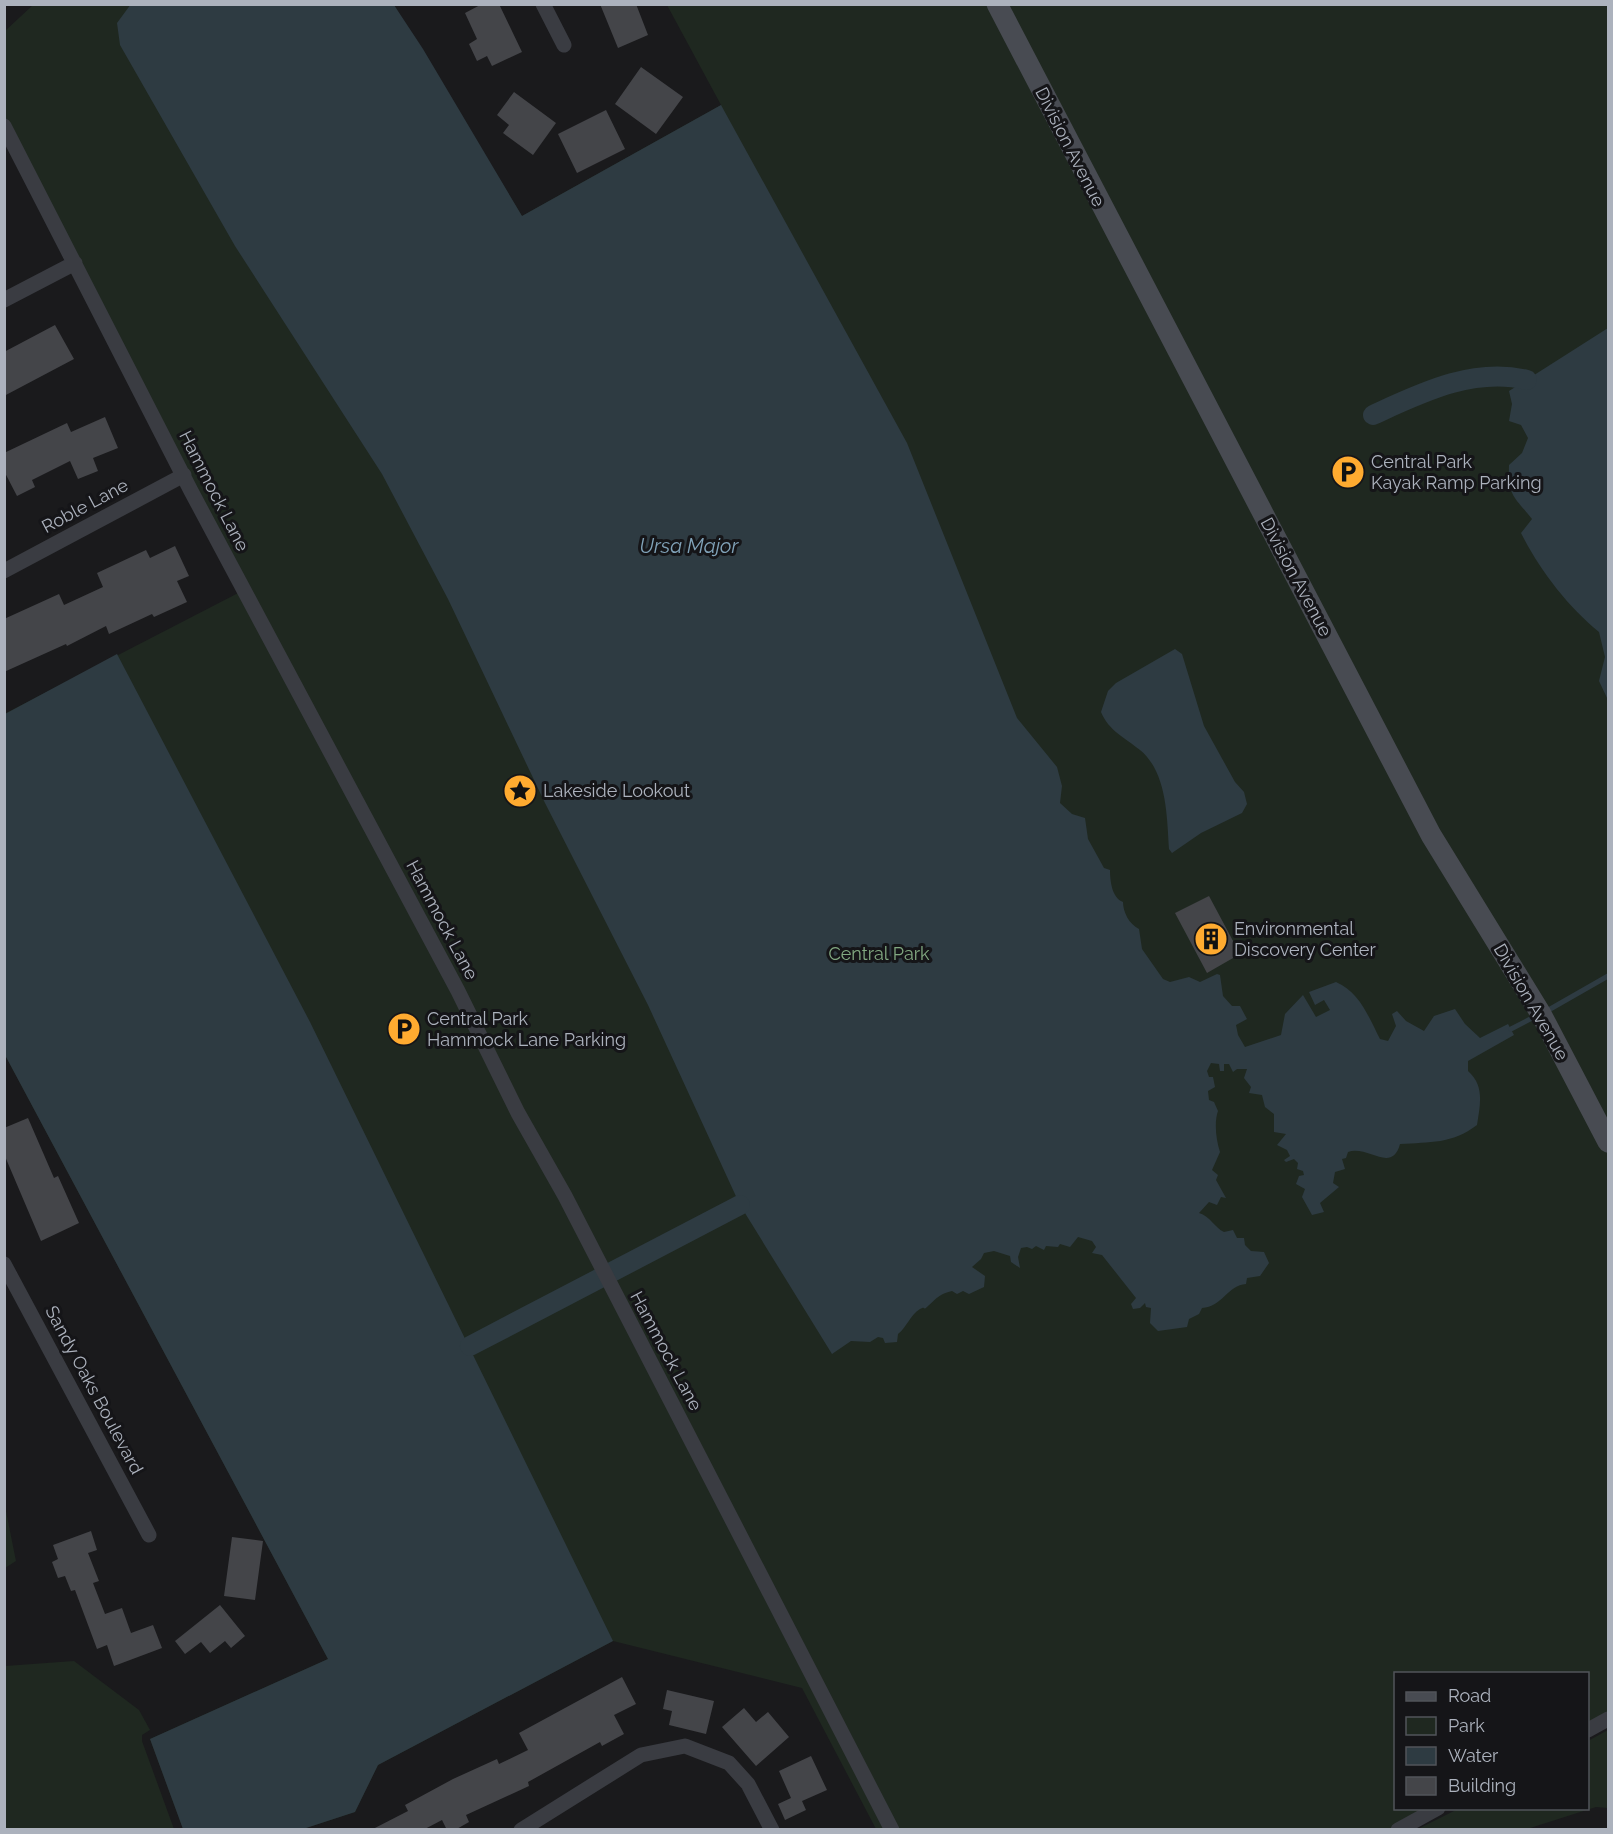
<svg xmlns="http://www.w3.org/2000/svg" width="1613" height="1834" font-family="Raleway,sans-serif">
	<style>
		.green { fill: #1f2820 }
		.water { fill: #2e3b42 }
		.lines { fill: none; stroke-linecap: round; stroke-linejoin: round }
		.stream { stroke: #2e3b42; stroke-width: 5 }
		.canal { stroke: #2e3b42; stroke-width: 20 }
		.building { fill: #444549 }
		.street { stroke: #3a3c42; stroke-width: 15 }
		.secondary { stroke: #484b52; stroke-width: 21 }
		.labels { text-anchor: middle; stroke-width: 6; stroke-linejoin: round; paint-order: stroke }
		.street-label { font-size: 18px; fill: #acb2bd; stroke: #151518 }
		.poi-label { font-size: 18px; fill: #acb2bd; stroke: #151518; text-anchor: start }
		.park-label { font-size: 18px; fill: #82a981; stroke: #151518 }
		.water-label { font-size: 20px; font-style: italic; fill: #81a3b9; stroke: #151518 }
	</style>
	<rect width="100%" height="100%" fill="#1a1a1c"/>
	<path class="green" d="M33 5H394L522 216 721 105 667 5H1608V1719L1588 1730V1674H1396V1808L1439 1809 1399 1829H876L802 1688 613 1641 378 1765 355 1812 303 1829H183L150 1739 328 1659 5 1055 4 714 244 590 5 126V31Z
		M4 1501 16 1561 5 1568H4Z
		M74 1661 139 1710 150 1730 142 1735V1741L174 1829H5V1666Z
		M1608 1730V1808L1596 1807 1527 1829H1418L1458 1809 1588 1808V1741Z"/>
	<path class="water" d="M131 4 394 5 423 49 522 216 721 105 907 443 1017 718 1057 767 1062 786 1060 803 1072 814 1085 818 1088 839 1104 868 1110 870C1110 881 1112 898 1123 902 1123 912 1129 924 1139 929L1142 949 1163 979 1170 982 1189 977 1200 982 1217 974 1220 975 1223 996 1232 1006H1240L1247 1019 1236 1025 1238 1035 1245 1047 1281 1035 1285 1014 1303 995 1316 1017 1330 1010 1324 1000 1315 1005 1309 992 1336 982C1360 992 1369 1018 1380 1039L1388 1041 1396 1026 1392 1014 1397 1011 1406 1021 1424 1031 1434 1016 1455 1009 1465 1024 1480 1038 1508 1024 1514 1035 1468 1061V1071C1485 1086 1480 1105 1477 1125 1452 1144 1430 1142 1400 1144 1392 1174 1368 1145 1348 1152L1346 1158 1342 1159 1345 1169 1335 1172 1333 1183 1339 1187 1320 1203 1324 1212 1312 1215 1302 1197 1305 1189 1296 1184 1299 1176 1304 1175 1303 1171 1297 1169 1298 1163 1294 1159 1286 1162 1284 1160 1290 1156 1287 1150 1277 1145 1286 1134 1274 1132V1114L1265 1107 1262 1095 1249 1093 1251 1087 1244 1078 1247 1069H1237L1233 1072 1229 1064H1224V1071H1220L1219 1064 1211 1063 1207 1071 1209 1077H1213L1215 1087 1208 1091 1209 1100 1214 1102 1218 1111C1214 1122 1216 1140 1220 1152L1212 1170 1218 1175 1216 1180 1226 1198 1221 1197 1217 1205 1209 1202 1199 1213C1210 1216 1215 1228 1224 1232L1233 1230 1237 1238H1244L1245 1245 1251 1251 1264 1252 1269 1263 1260 1276 1247 1278 1246 1284C1228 1285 1222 1307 1202 1308L1199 1314 1189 1319 1187 1327 1158 1331 1150 1323 1151 1308 1146 1307 1145 1303 1140 1308 1133 1309 1131 1304 1136 1298 1102 1255 1092 1253 1096 1247 1092 1241 1078 1237 1070 1247 1060 1244 1058 1247 1046 1246 1044 1250 1036 1246 1032 1249 1027 1247 1021 1248 1018 1257 1020 1268 1011 1262 1010 1256 994 1251 984 1253 981 1259 972 1267 985 1276 984 1287 969 1294 963 1291 957 1294 952 1291C939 1294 937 1298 928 1306 922 1312 927 1305 920 1309 910 1315 907 1327 898 1334L897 1342 885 1343 883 1338 878 1337 870 1342 851 1341 832 1354 740 1205 648 1005 545 803 448 599 382 474 235 246 120 45 117 23Z
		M1608 328V700L1599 681 1605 657 1599 632C1567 606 1539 569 1521 533L1532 519C1514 496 1508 497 1509 465L1522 453 1528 438 1521 425 1509 421 1512 404 1509 391Z
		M1175 649 1182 654 1204 726 1235 782 1244 792 1247 804 1242 813 1201 833 1172 853 1169 849C1167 817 1167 772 1140 750 1124 737 1109 731 1101 712L1108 691 1116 683Z
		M117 654 310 1022 613 1641 378 1765 355 1812 303 1829H183L150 1739 328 1659 5 1055V714Z"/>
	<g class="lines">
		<path class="stream" d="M1545 1012 1608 976
			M1511 1029 1536 1016"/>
		<path class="canal" d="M1373 415C1421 393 1473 367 1527 380
			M470 1346 740 1205"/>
	</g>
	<path class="building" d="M482 4H499L522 52 492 66 487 56 477 61 469 44 477 39 465 13Z
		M600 4H636L648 35 618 48Z
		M641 67 683 97 656 134 615 104Z
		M514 92 556 123 533 155 503 133 509 125 497 115Z
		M606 110 625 149 577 173 558 134Z
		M55 325 74 359 4 396V352Z
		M105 417 118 448 93 458 98 471 78 479 70 461 32 480 35 487 17 496 4 471V453L67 423 71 432Z
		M175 546 189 576 177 581 187 602 154 617 152 614 109 634 106 626 67 646 66 644 4 672V619L59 594 64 605 103 587 97 573 146 550 150 558Z
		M1209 896 1240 954 1207 973 1175 913Z
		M28 1118 54 1178 58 1176 79 1223 41 1241 4 1154V1128Z
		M91 1531 97 1550 88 1553 99 1581 93 1583 105 1614 122 1608 131 1633 153 1625 162 1648 114 1666 107 1645 97 1649 75 1590 71 1591 65 1576 58 1578 52 1562 58 1559 53 1545Z
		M232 1537 263 1541 255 1600 224 1596Z
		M220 1605 245 1636 231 1648 225 1641 210 1653 201 1642 185 1654 175 1641Z
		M622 1677 636 1704 614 1715 624 1734 602 1746 600 1742 528 1782 529 1786 466 1815 469 1822 455 1830H447L442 1820 423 1830H371L408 1811 405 1805 453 1779 497 1759 499 1764 528 1750 519 1733Z
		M667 1690 714 1701 706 1734 669 1725 672 1711 663 1709Z
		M744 1708 756 1722 768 1712 789 1737 756 1766 722 1727Z
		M811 1756 827 1790 802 1801 806 1810 785 1820 778 1804 791 1798 779 1771Z"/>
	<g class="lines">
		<path class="street" d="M543 4 564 45
			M4 126 191 491 458 991 518 1113 565 1196 892 1830
			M4 300 75 263
			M4 571 184 475
			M4 1264 149 1535
			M1588 1730 1608 1719
			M521 1830 641 1755 685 1746 729 1763 748 1784 772 1830
			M1398 1830 1438 1808"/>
		<path class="secondary" d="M997 4 1431 835 1541 1014 1608 1142"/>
	</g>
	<defs>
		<g id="parking-disc" transform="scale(1.725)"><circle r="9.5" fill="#ffab30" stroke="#151518"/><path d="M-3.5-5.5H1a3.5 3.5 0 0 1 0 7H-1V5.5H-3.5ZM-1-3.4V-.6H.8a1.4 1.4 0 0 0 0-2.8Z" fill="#111"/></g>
		<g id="sight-disc" transform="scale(1.725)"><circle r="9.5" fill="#ffab30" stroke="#151518"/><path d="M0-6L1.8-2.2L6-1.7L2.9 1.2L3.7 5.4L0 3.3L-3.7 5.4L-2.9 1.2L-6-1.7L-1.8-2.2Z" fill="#111"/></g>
		<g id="building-disc" transform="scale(1.725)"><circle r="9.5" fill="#ffab30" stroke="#151518"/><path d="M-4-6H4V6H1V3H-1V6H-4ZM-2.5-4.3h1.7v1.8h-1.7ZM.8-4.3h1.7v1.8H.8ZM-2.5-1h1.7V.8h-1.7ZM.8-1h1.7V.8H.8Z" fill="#111"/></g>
	</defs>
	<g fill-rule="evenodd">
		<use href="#parking-disc" x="1348" y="472"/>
		<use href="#sight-disc" x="520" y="791"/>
		<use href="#building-disc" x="1211" y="939"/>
		<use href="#parking-disc" x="404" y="1029"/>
	</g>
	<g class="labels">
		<g class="street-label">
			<text transform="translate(1070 147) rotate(63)" y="6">Division Avenue</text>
			<text transform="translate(214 491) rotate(63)" y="6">Hammock Lane</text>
			<text transform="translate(85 506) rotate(-28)" y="6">Roble Lane</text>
			<text transform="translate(1296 577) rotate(62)" y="6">Division Avenue</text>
			<text transform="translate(442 920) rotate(62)" y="6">Hammock Lane</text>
			<text transform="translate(1531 1002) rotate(60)" y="6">Division Avenue</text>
			<text transform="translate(666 1351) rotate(62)" y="6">Hammock Lane</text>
			<text transform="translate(94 1390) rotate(62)" y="6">Sandy Oaks Boulevard</text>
		</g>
		<g class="poi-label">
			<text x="1371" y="468">Central Park<tspan x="1371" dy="21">Kayak Ramp Parking</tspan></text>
			<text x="543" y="797">Lakeside Lookout</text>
			<text x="1234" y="935">Environmental<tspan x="1234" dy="21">Discovery Center</tspan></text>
			<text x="427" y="1025">Central Park<tspan x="427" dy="21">Hammock Lane Parking</tspan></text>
		</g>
		<g class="park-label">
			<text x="879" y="960">Central Park</text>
		</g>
		<g class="water-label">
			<text x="689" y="553">Ursa Major</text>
		</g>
	</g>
	<rect width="1613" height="1834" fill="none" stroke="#acb2bd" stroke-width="12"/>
	<rect x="1394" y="1672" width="195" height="138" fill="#151518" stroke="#51545a" stroke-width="1.5"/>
	<rect x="1406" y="1692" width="30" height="9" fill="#484b52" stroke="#51545a" stroke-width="1.5"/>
	<text x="1448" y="1702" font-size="18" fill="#acb2bd">Road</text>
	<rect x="1406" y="1717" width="30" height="18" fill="#1f2820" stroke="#51545a" stroke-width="1.5"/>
	<text x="1448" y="1732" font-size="18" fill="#acb2bd">Park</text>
	<rect x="1406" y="1747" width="30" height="18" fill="#2e3b42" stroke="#51545a" stroke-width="1.5"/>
	<text x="1448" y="1762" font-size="18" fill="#acb2bd">Water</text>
	<rect x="1406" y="1777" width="30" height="18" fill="#444549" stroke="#51545a" stroke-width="1.5"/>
	<text x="1448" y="1792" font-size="18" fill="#acb2bd">Building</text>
</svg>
